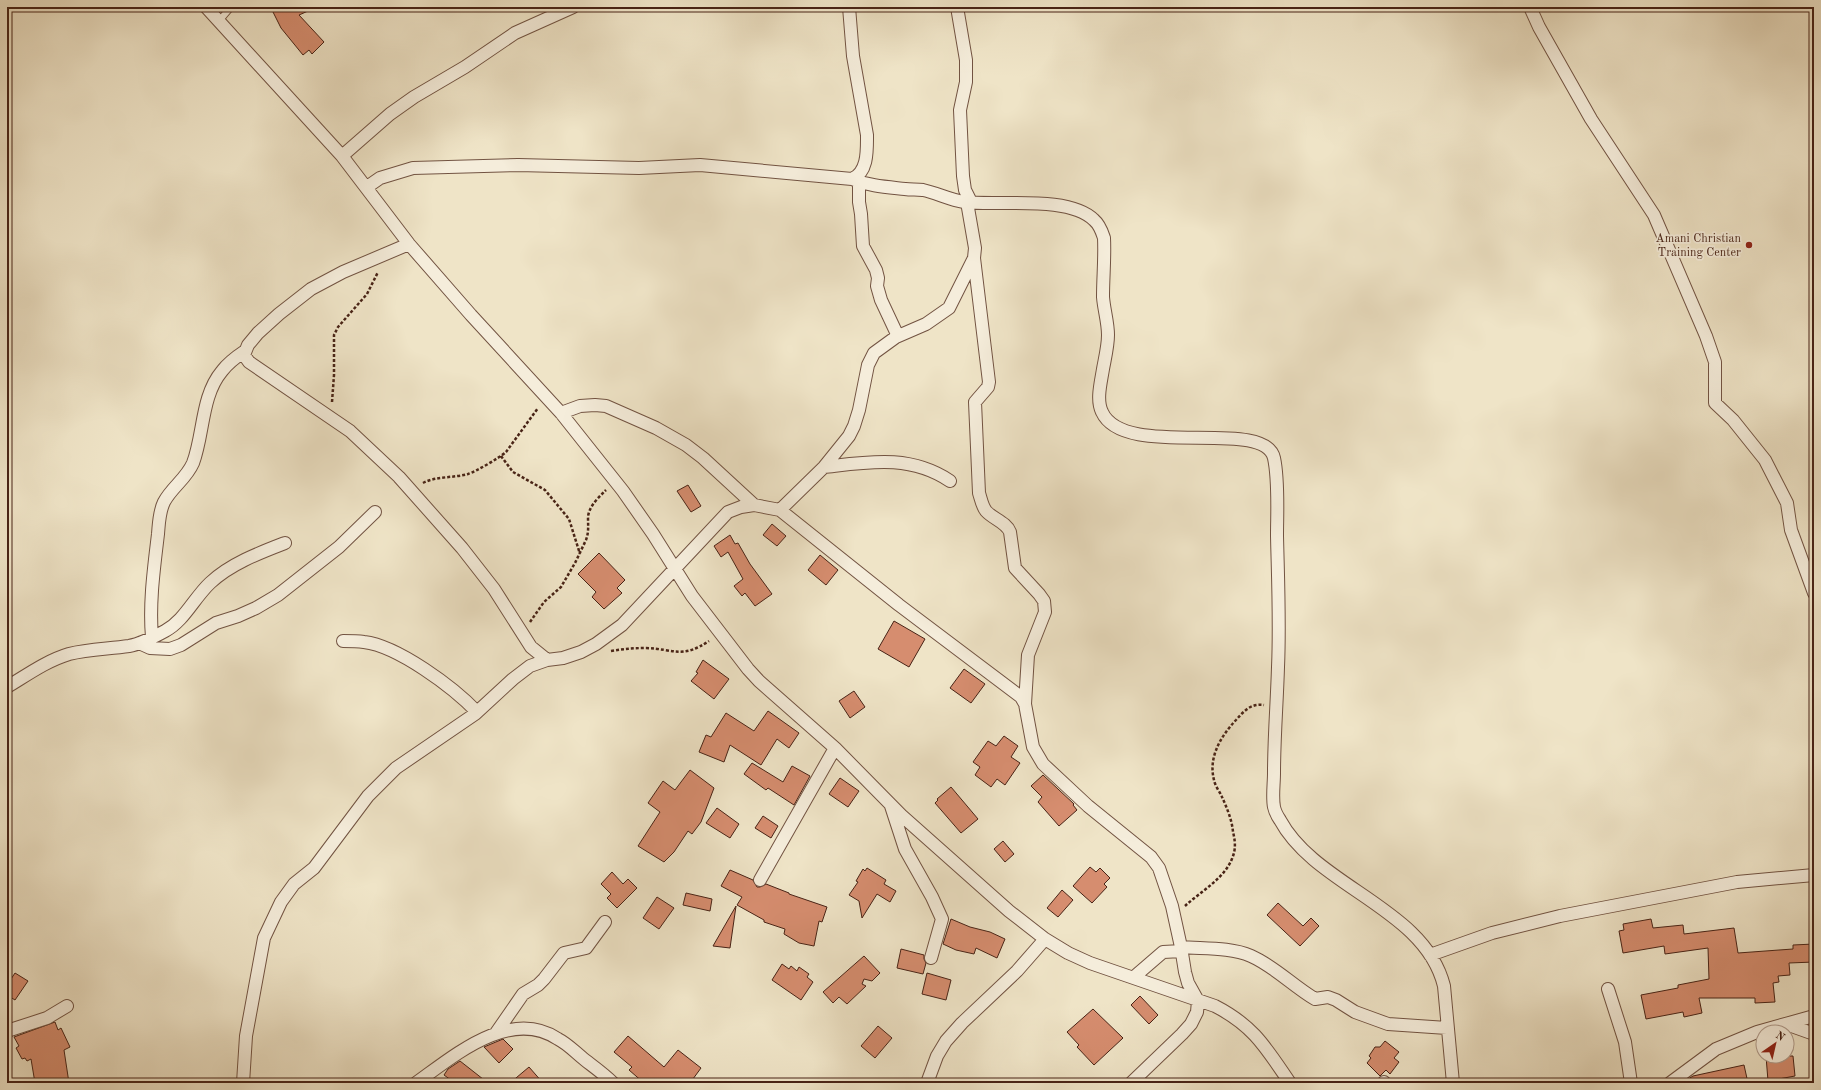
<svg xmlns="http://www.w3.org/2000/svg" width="1821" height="1090" font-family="'Old Standard TT',serif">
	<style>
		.building { fill: #d68d6f; stroke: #482316 }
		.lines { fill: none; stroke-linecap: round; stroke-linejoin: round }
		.lane-casing { stroke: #725342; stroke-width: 8 }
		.street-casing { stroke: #725342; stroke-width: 14 }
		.path { stroke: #482316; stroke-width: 2.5; stroke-dasharray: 3 2; stroke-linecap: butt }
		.lane { stroke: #f5eddb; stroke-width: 6 }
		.street { stroke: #f5eddb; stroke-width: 12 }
		.poi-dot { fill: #8f2418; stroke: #f5eddb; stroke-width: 1.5 }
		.labels { text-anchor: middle; stroke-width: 3.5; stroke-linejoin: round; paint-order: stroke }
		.poi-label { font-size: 12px; fill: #482316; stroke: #f5eddb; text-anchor: end }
	</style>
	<rect width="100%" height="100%" fill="#efe4c7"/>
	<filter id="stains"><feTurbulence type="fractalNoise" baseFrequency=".005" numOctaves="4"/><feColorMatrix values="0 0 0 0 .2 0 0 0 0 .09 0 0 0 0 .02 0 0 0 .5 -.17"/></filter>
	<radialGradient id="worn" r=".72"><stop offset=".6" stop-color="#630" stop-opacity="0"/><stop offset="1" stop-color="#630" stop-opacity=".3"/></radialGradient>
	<path class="building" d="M278 7H317L299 15 324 42 312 54 309 50 303 55 281 28 272 10Z
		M688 485 701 506 691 512 677 491Z
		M772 524 786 536 777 546 763 535Z
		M730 535 735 544 738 543 750 564 772 594 755 606 745 593 742 596 734 586 743 579 728 552 721 557 714 546Z
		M599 553 625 580 617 588 622 593 604 609 592 597 596 592 578 574Z
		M820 555 838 570 826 585 808 570Z
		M894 621 925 639 909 667 878 649Z
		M703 660 729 679 714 699 691 681 698 673 696 672Z
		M964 669 985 684 971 703 950 688Z
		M854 691 865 707 850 718 839 701Z
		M768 711 799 733 789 748 777 739 761 765 730 745 724 762 699 752 706 735 711 737 726 713 754 731Z
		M1004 736 1018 746 1011 757 1020 763 1005 785 997 779 991 787 975 775 980 767 973 762 988 741 996 746Z
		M752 763 783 782 792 766 810 776 794 805 768 788 766 790 744 774Z
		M690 770 714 788 701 822 692 834 688 831 674 852 664 862 638 846 660 812 648 803 663 781 675 790Z
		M1043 775 1074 804 1073 805 1077 810 1059 826 1038 802 1042 797 1031 786Z
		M840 778 859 791 848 807 829 794Z
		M951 787 978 819 961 833 935 803 938 800 937 799Z
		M717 808 739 824 730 838 706 823Z
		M763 816 778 826 771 838 755 828Z
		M1003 841 1014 854 1005 862 994 849Z
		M1090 867 1096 872 1100 868 1110 878 1104 884 1107 887 1092 903 1073 886Z
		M867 868 886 880 884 884 896 891 890 902 877 894 862 918 859 901 849 895 858 882 856 881 863 869 865 871Z
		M730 870 753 880 757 887H760L766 884 789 893V894L827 907 822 922 819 921 814 946 799 943 784 934 785 929 764 922V920L737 905 742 897 721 886Z
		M612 872 623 884 628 879 637 888 617 908 607 898 611 894 601 884Z
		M1062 890 1073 900 1058 917 1047 908Z
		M686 893 712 899 710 911 683 905Z
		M657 897 674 908 659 929 643 918Z
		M1278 903 1303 926 1311 918 1319 926 1300 946 1267 915Z
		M736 906 730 948 713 946Z
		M951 919 970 927 990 932 1005 939 997 958 976 948 974 954 956 950 943 944Z
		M1651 919 1653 928 1683 925 1684 934 1734 928 1738 953 1793 949V945L1814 944V962L1789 963 1790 975 1778 976 1779 982 1773 983 1775 1002 1755 1003V998H1699L1702 1013 1684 1017 1683 1012 1646 1019 1641 995 1678 988V985L1709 979 1708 948 1665 954 1664 946 1623 953 1619 931 1624 930 1623 924Z
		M901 949 924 955V959L926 963 923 974 897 968Z
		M864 956 880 973 872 981 864 979 862 984 866 986 847 1004 839 997 833 1003 823 992Z
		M782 964 789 969 791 966 797 971 799 967 809 974 807 977 813 982 801 1000 772 980Z
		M15 973 28 981 15 1000 7 995V985Z
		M927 973 951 980 946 1000 922 994Z
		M1140 996 1158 1015 1149 1024 1131 1005Z
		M1093 1009 1123 1038 1094 1065 1077 1047 1079 1045 1067 1032Z
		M55 1022 58 1030 61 1028 70 1047 64 1050 69 1083H35L31 1059 27 1061 25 1058 22 1059 16 1048 19 1046 14 1037Z
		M878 1026 892 1038 875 1058 861 1046Z
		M628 1036 664 1067 678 1050 701 1068 690 1083H644L629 1070 632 1067 614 1052Z
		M503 1039 513 1049 499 1063 484 1047Z
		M1385 1041 1399 1052 1394 1058 1399 1062 1390 1074 1386 1070 1380 1076 1367 1063 1371 1058 1369 1056 1375 1047H1380Z
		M1766 1056H1793L1795 1076 1768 1081Z
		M460 1061 488 1083H455L444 1075 448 1069Z
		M1744 1065 1748 1083H1685V1081L1693 1076Z
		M529 1067 543 1083H510Z"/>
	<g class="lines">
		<g class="lane-casing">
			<path id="lane" d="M219 21 231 7"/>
		</g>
		<g class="street-casing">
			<path id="street" d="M206 7 342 156 409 244 471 315 561 413 623 491 653 534 692 596 748 669 759 681 835 748 901 815 1009 911 1045 939 1068 953 1090 963 1215 1006C1254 1026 1266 1048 1290 1083
				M957 7 966 60V82L960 110 963 176 965 190 971 202
				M1530 7 1539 27 1591 119 1654 215 1706 336 1715 362V403L1733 420 1765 460 1787 503 1791 530 1814 593
				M342 156 390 114 414 97 465 67 515 33 573 7
				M852 179C869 186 887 187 905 189 911 190 917 189 923 190 937 193 950 200 964 202 999 206 1069 195 1094 220 1100 225 1102 232 1104 238 1105 258 1103 277 1103 297 1104 310 1108 322 1108 335 1108 346 1105 358 1103 369 1101 382 1096 400 1102 412 1124 461 1265 416 1274 458 1279 481 1277 513 1277 536 1278 579 1280 623 1278 667 1277 702 1274 738 1274 773 1274 784 1272 797 1274 807 1275 812 1278 817 1280 820 1316 887 1425 908 1444 986L1453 1083
				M859 182V202L861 214 863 246 876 270 878 278 877 286 881 300 896 332V337
				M367 187 380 178 413 168 518 165 639 168 700 165 852 179C868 172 867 151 867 135L853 56 849 7
				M409 244 343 272 311 289 279 314 258 333 248 345 244 355 249 362 350 431 399 477 462 548 494 589 531 647 547 660 563 658 581 652 596 644 622 625 728 512 741 507 754 505 780 510 899 605 1021 697 1025 704 1033 747 1043 764 1088 806 1151 857 1159 868 1172 906 1181 947 1185 972 1188 983 1198 1001 1197 1012 1191 1024 1182 1034 1131 1083
				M974 258 989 382 988 387 975 402 979 493C981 499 982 506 986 511 993 519 1006 522 1010 532L1015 568 1039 594 1044 601 1045 612 1028 655 1025 704
				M561 413 580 406 595 405 606 406 656 428 686 445 703 458 754 505
				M824 467C868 462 910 454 950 481
				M780 510 824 467 849 436 854 426 859 410 868 365 874 353 896 337 926 324 949 308 974 258 975 248 967 202
				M152 637C149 603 154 568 158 534 159 523 159 512 164 502 172 487 186 479 193 463 204 434 201 396 222 371 228 363 236 357 245 351
				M343 641C350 641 357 641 364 642 398 646 453 687 477 712
				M139 643 150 648 170 649 181 645 216 623 238 616 256 608 278 595 339 547 375 512
				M7 687C27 675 46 661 69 654 88 649 108 649 129 646 141 644 154 637 165 631 184 621 194 598 210 583 230 564 259 553 285 543
				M891 806 905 849 932 897 942 919 931 958
				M760 880 835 748
				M1181 947C1203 949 1230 947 1251 956 1274 966 1293 986 1315 999L1328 997 1336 1000 1355 1012 1388 1024 1447 1028
				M1430 955 1492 933 1560 916 1737 882 1814 875
				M1134 977 1163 952 1182 951
				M1608 989 1625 1042 1631 1083
				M1786 1024 1814 1034
				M7 1031 47 1018 67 1006
				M496 1033 523 994 538 985 544 979 564 953 586 948 605 922
				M1384 1082 1385 1083
				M243 1083 246 1036 264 938 281 902 294 884 314 868 368 796 396 768 475 714 513 679 530 666 547 660
				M416 1083C454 1056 510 1007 558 1039 568 1044 576 1053 585 1060 594 1067 604 1074 613 1083
				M927 1083 937 1056 946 1041 962 1023 1017 971 1045 939
				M1670 1083 1716 1049 1757 1032 1814 1016"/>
		</g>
		<path class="path" d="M332 402 334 375V335L338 327 367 294 378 272
			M501 456 513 472 545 490 569 519 580 554
			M423 483C436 476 454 478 468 474 477 471 499 458 506 452L538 408
			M530 622 544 602 561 587 575 563 586 540C589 532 588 525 588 517 589 506 599 497 606 490
			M611 651C623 649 634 648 646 648 674 649 682 659 709 641
			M1185 906C1201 891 1226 878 1233 856 1236 848 1235 840 1233 832 1232 820 1227 808 1222 797 1220 792 1215 786 1214 780 1208 757 1221 736 1236 720 1244 711 1251 703 1264 705"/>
		<use href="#lane" class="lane"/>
		<use href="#street" class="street"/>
	</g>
	<circle class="poi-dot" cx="1749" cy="245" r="4"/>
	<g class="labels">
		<g class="poi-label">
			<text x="1741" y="242">Amani Christian<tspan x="1741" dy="14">Training Center</tspan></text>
		</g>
	</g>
	<rect width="1821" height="1090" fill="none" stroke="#efe4c7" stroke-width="24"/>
	<rect x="8" y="8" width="1805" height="1074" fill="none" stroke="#482316" stroke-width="2"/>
	<rect x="12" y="12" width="1797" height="1066" fill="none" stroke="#482316"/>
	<g transform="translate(1775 1044) rotate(34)"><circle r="19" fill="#f5eddb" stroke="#b09c8c"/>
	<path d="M0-3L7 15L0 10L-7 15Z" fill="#8f2418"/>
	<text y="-6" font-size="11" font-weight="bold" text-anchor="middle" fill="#482316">N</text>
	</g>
	<rect width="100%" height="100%" filter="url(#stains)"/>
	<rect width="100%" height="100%" fill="url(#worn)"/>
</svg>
